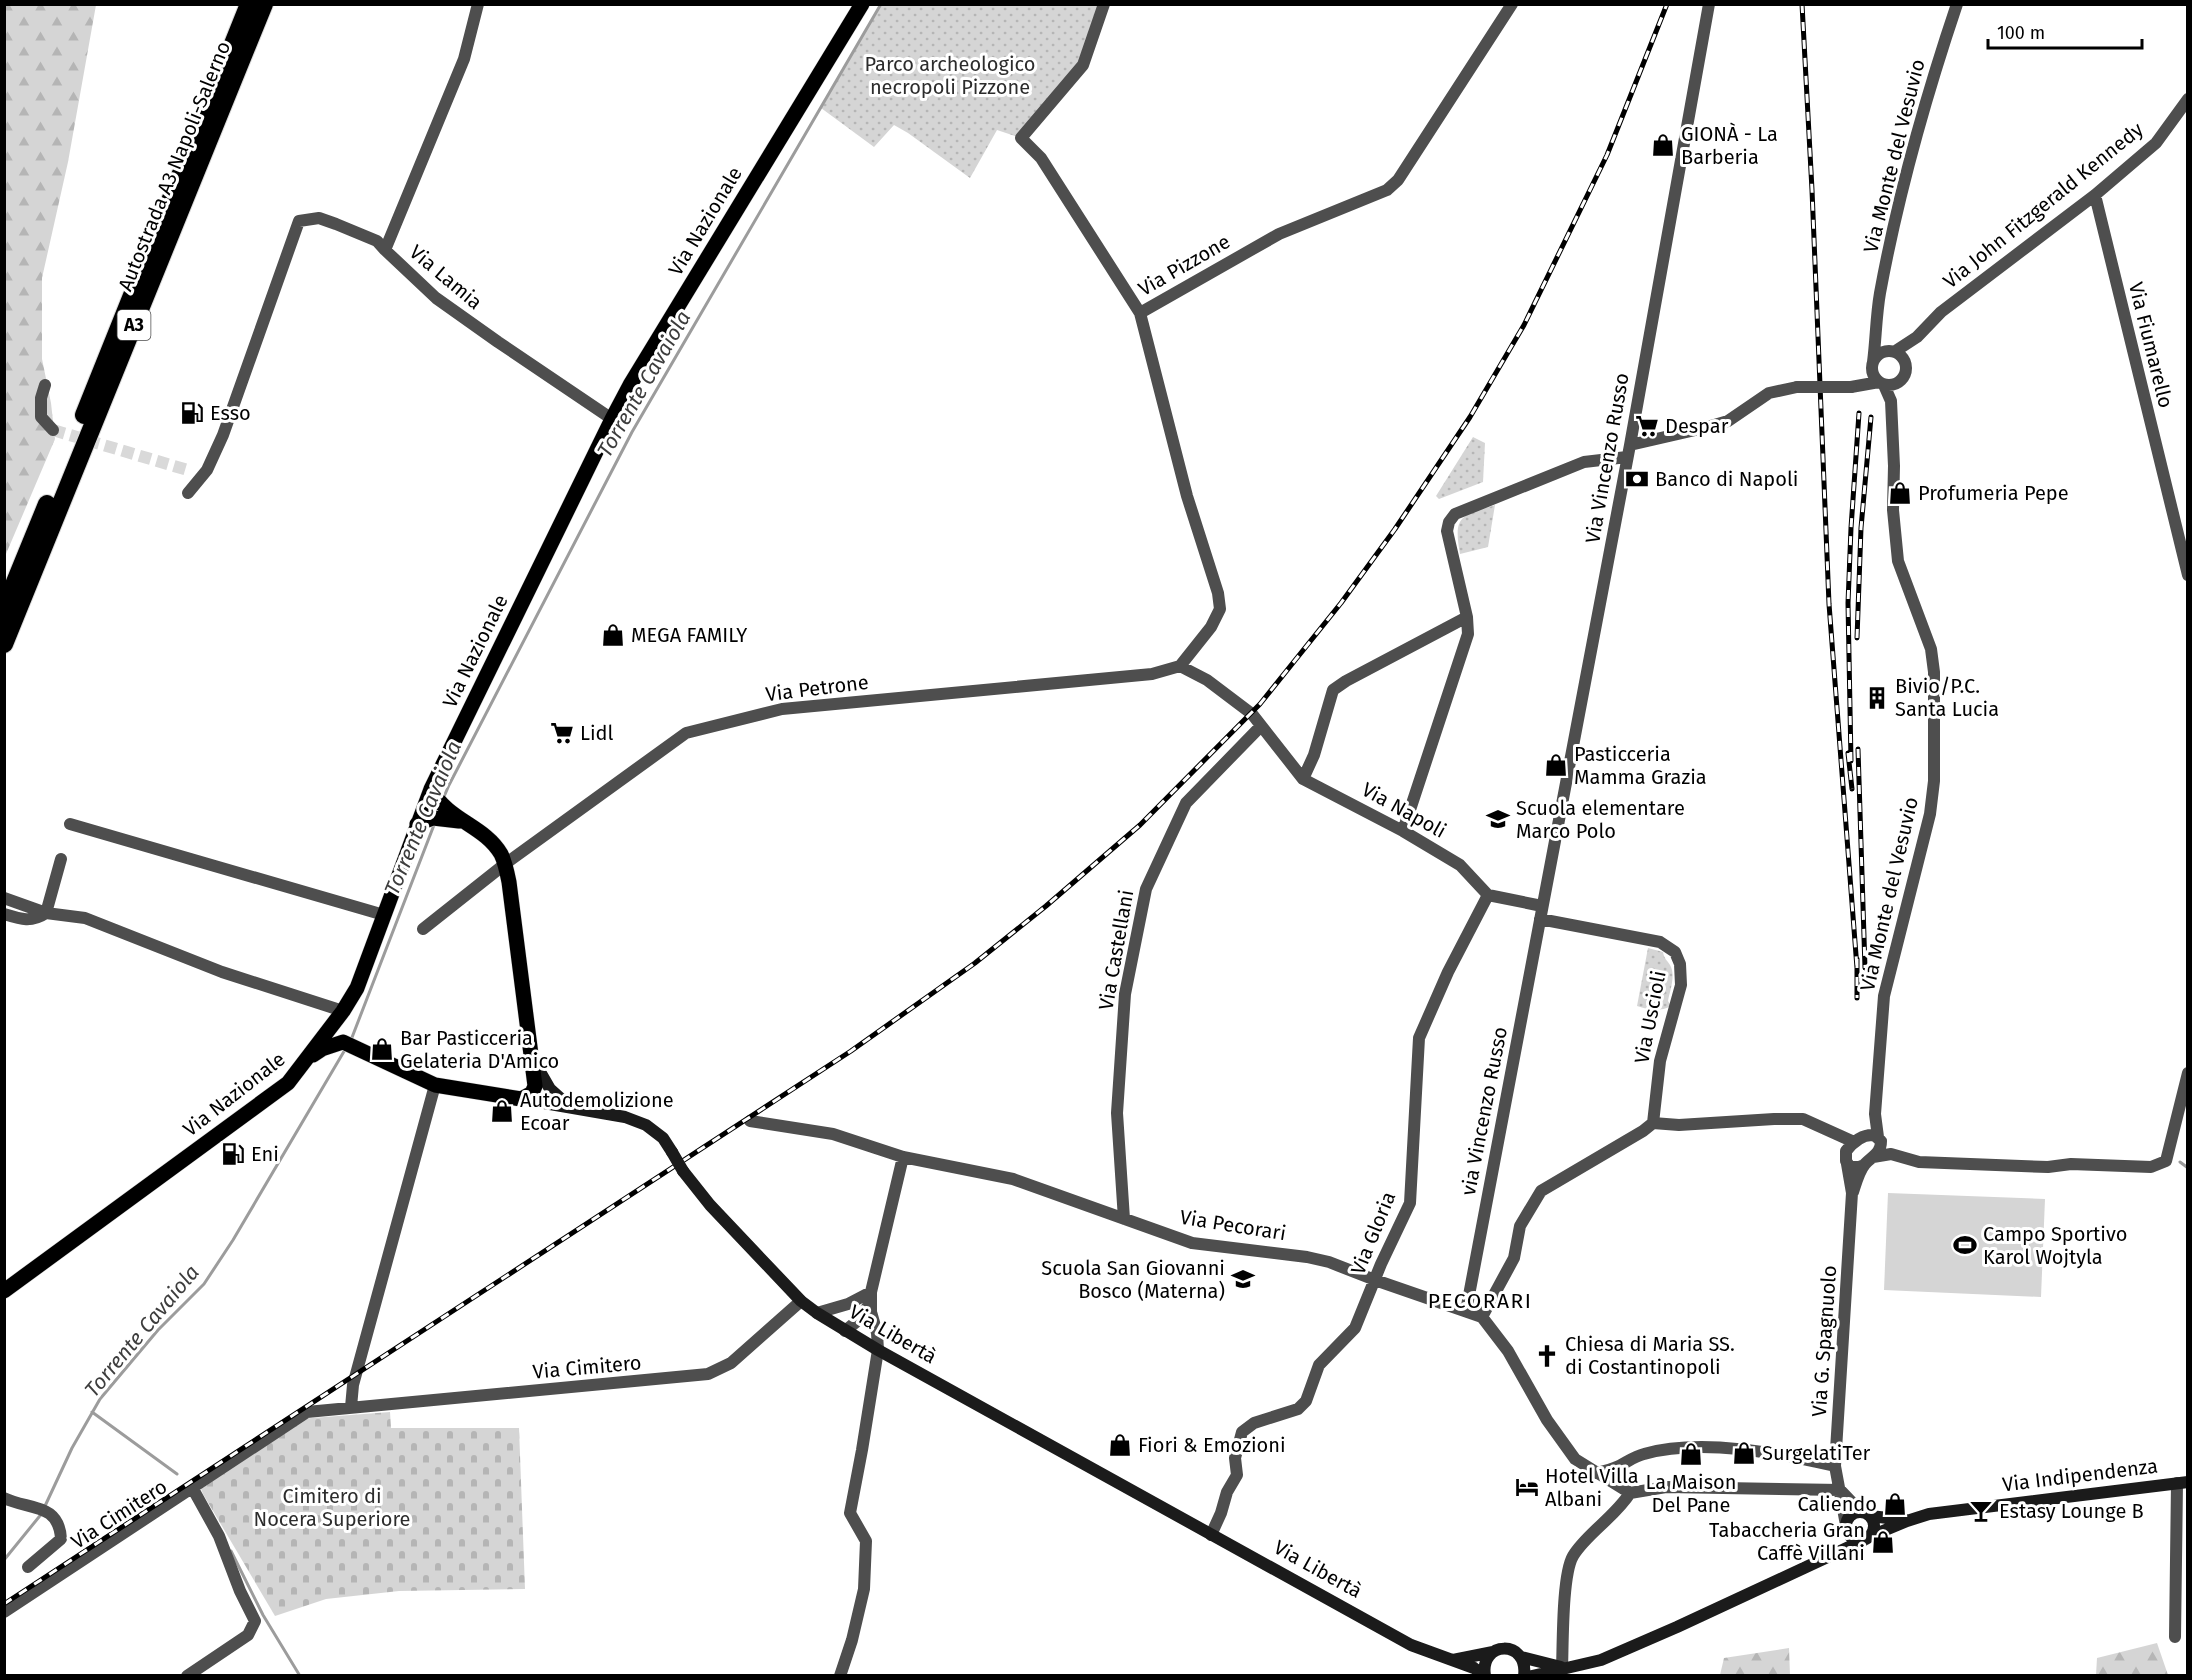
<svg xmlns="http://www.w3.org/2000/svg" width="2192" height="1680" font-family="'Fira Sans',sans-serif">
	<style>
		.grass { fill: url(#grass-dots) }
		.forest { fill: url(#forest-firs) }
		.cemetery { fill: url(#cemetery-stones) }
		.pitch { fill: #d5d5d5 }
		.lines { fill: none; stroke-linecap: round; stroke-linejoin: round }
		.stream { stroke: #9c9c9c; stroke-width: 3 }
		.minor-tunnel { stroke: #d9d9d9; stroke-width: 12; stroke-dasharray: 12 6; stroke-linecap: butt }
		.primary-casing { stroke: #dbdbdb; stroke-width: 16 }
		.motorway-casing { stroke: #dbdbdb; stroke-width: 20 }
		.minor { stroke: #4e4e4e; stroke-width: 12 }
		.secondary { stroke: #1b1b1b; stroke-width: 12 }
		.primary { stroke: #000; stroke-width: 15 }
		.motorway { stroke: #000; stroke-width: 18 }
		.rail-casing { stroke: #000; stroke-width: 5 }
		.rail { stroke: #fff; stroke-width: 3; stroke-dasharray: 9; stroke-linecap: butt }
		.minor-bridge { stroke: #4e4e4e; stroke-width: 12 }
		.secondary-bridge { stroke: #1b1b1b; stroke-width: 12 }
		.labels { text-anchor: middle; stroke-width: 6; stroke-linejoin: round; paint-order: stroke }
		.shield { fill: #fff; stroke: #4c4c4c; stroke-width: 1.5 }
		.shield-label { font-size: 18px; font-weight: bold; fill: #000 }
		.park-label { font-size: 20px; fill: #2c2c2c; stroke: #fff }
		.poi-label { font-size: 20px; fill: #000; stroke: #fff; text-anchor: start }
		.street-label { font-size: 20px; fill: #000; stroke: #fff }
		.water-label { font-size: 21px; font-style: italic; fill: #3d3d3d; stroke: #fff }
		.neighbourhood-label { font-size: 21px; letter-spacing: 1.5px; fill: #000; stroke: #fff }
	</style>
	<defs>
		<pattern id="grass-dots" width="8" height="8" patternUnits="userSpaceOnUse" patternTransform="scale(1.5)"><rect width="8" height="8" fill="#d5d5d5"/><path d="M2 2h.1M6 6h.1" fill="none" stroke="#b5b5b5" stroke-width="1.8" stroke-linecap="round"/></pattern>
		<pattern id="forest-firs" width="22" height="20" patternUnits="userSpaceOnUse" patternTransform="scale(1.5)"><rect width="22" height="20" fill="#d5d5d5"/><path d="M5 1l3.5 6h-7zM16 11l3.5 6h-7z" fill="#b5b5b5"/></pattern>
		<pattern id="cemetery-stones" width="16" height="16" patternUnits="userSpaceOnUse" patternTransform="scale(1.5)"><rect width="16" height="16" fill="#d5d5d5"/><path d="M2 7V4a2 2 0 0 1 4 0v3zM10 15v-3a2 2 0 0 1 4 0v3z" fill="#b5b5b5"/></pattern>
	</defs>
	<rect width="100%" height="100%" fill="#fff"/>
	<path class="grass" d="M881 5H1101L1083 65 1021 138 997 130 970 178 908 133 894 125 874 147 821 108Z
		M1473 437 1485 443 1483 482 1439 499 1436 496Z
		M1495 505 1488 547 1460 554C1453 515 1461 516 1495 505Z
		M1648 948 1663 952C1664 959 1667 960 1670 965 1676 975 1670 990 1668 1001L1671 1006C1660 1012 1649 1010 1637 1006Z"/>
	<path class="forest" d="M4 5H96L68 162 42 278V359L51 403 55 439 6 554H4Z
		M2157 1643 2168 1675H2096L2097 1658Z
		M1789 1648 1790 1675H1720L1724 1658Z"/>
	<path class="cemetery" d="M390 1412 391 1428H519L525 1589 399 1591 326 1599 275 1616 203 1494 201 1489 299 1419Z"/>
	<path class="pitch" d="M1888 1193 2045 1199 2041 1297 1884 1290Z"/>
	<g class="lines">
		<path class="stream" d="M443 799 449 785 632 432 881 4
			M351 1040 434 825
			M2180 1162 2188 1168
			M92 1412 177 1474
			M45 1506 72 1448 100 1399 158 1330 204 1284 233 1240 346 1048
			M231 1551 263 1615 300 1676
			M4 1560 43 1512"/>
		<path class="minor-tunnel" d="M53 430 191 471"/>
		<g class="primary-casing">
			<path id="primary" d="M417 824 433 818 459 821
				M313 1055 322 1049 343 1042 435 1085 521 1099 532 1093 535 1086 509 882C507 872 505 862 501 854 484 825 448 821 431 789
				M4 1291 288 1083 343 1011 357 988 431 789 612 419 630 385 862 4"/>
		</g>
		<g class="motorway-casing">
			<path id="motorway" d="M84 415 249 4
				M4 609 47 504
				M4 644 264 4"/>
		</g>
		<path class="minor" d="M478 4 464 59 385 250 436 298 498 342 612 419
			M1104 4 1083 65 1021 138 1041 158 1140 313
			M2095 195 2188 575
			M1872 368a17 17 0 1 1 34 0a17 17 0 1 1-34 0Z
			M1894 352 1917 337 1941 312 2095 195 2156 143 2188 99
			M1873 362C1876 339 1876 316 1880 293 1898 195 1925 99 1957 4
			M45 385 41 398V417L53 430
			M1851 387 1879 382
			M1630 445 1704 428 1728 421 1769 393 1797 387
			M188 493 207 470 223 435 299 221 319 218 336 224 377 241 385 250
			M1180 666 1211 627 1220 609 1218 593 1187 496 1140 313 1279 234 1387 190 1398 180 1512 4
			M1303 779 1314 755 1333 690 1346 681 1467 617 1447 531 1449 522 1455 514 1584 462 1627 457
			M70 824 384 915
			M1403 831 1468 634 1467 617
			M4 898 46 913 61 859
			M4 914C20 919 31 923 46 913L85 918 222 972 343 1011
			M1540 919 1660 942 1675 952 1680 964 1681 985 1660 1061 1653 1123
			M423 929 505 864 686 733 782 709 1152 674 1180 666 1207 680 1252 714 1303 779 1403 831 1460 865 1488 895 1542 906
			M750 1121 833 1134 903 1157 1013 1179 1192 1243 1307 1257 1329 1262 1375 1280 1482 1317 1508 1351 1547 1420 1575 1459 1630 1493
			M1878 1137 1875 1114 1884 996 1930 814 1934 781V672L1931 649 1898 561 1893 510 1894 466 1891 401 1884 385
			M1873 1157 1891 1154 1919 1162 2048 1167 2071 1164 2151 1167 2166 1161 2188 1073
			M1853 1192C1856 1183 1859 1171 1865 1164 1872 1156 1881 1154 1881 1141L1874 1135C1862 1134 1853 1142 1846 1151V1161L1850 1167H1859L1864 1165
			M1124 1219 1117 1113 1125 994 1146 889 1186 803 1261 726
			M1466 1311 1630 445 1709 4
			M817 1313 848 1304 871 1292
			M1482 1317 1514 1258 1520 1226 1541 1191 1643 1131 1653 1123 1679 1125 1774 1119H1803L1854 1142
			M845 1331 856 1322 871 1302
			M351 1407 353 1385 435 1085
			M1597 1473C1605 1471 1612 1469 1619 1466 1627 1462 1635 1456 1644 1454 1701 1438 1778 1453 1835 1466
			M1840 1490 1861 1512
			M1630 1493 1666 1487 1840 1490
			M4 1498C28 1510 59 1502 61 1539L28 1567
			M1846 1525 1835 1466 1852 1193 1847 1164
			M1211 1535 1221 1513 1227 1492 1237 1475 1235 1458 1242 1432 1254 1423 1298 1409 1306 1401 1319 1365 1355 1328 1381 1264 1410 1203 1419 1038 1448 972 1488 895
			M4 1612 307 1412 708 1374 731 1363 801 1301
			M2175 1637 2177 1483
			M1562 1668C1563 1644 1562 1575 1573 1556 1586 1534 1615 1517 1630 1493
			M187 1676 248 1635 255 1621 240 1591 219 1536 193 1489
			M840 1676 852 1640 864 1589 866 1541 850 1513 862 1450 878 1350 877 1333 871 1312V1292L903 1157"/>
		<path class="secondary" d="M535 1063 550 1089 570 1107
			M521 1099 625 1117 646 1125 663 1138 672 1152
			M683 1171 710 1205 801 1301 817 1313 878 1350 1411 1645 1474 1668 1485 1676
			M1846 1526a14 14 0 1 1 28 0a14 14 0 1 1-28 0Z
			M1870 1516 1906 1520
			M1871 1536 1907 1521 1929 1514 2188 1482
			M1521 1657 1561 1667
			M1453 1660 1493 1652
			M1485 1676C1479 1640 1529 1639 1524 1676
			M1532 1676 1601 1660 1677 1627 1864 1540"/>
		<use href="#primary" class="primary"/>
		<use href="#motorway" class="motorway"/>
		<g class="rail-casing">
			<path id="rail" d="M1802 4 1812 190 1829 604 1857 968
				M1857 638 1861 528 1871 417
				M1858 749 1865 968
				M1848 753 1852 789
				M1851 761 1848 603 1851 528 1859 413
				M1857 959V998
				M4 1604 851 1051 975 963 1046 906 1140 825 1260 704 1341 603 1395 529 1470 417 1524 325 1607 155 1667 4"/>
		</g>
		<use href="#rail" class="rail"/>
		<path class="minor-bridge" d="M1797 387H1851"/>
		<path class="secondary-bridge" d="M672 1152 683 1171"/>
	</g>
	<defs>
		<g id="shop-bare" transform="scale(1.8)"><path d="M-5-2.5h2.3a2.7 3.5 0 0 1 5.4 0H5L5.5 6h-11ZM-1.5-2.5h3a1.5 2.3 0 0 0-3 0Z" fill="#000" stroke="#fff" stroke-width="2.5" paint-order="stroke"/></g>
		<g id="fuel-bare" transform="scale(1.8)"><path d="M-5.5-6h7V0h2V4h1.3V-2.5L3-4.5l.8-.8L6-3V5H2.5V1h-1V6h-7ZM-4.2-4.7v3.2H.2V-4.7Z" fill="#000" stroke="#fff" stroke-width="2.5" paint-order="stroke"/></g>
		<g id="supermarket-bare" transform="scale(1.8)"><path d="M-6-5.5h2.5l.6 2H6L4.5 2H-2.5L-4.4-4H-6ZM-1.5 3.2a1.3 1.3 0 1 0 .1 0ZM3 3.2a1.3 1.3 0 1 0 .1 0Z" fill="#000" stroke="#fff" stroke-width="2.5" paint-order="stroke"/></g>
		<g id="bank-bare" transform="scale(1.8)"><path d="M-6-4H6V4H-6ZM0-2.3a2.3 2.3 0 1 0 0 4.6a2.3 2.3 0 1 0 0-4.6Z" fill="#000" stroke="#fff" stroke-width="2.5" paint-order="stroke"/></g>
		<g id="building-bare" transform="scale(1.8)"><path d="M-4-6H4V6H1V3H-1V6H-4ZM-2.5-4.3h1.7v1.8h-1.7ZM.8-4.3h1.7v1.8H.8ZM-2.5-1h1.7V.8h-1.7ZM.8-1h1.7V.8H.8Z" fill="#000" stroke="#fff" stroke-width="2.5" paint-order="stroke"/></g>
		<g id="school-bare" transform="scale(1.8)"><path d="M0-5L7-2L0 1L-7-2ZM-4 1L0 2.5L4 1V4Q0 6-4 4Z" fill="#000" stroke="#fff" stroke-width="2.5" paint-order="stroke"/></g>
		<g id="stadium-bare" transform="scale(1.8)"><path d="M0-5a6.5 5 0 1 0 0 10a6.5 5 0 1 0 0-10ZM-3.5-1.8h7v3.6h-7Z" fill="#000" stroke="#fff" stroke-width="2.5" paint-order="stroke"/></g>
		<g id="church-bare" transform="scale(1.8)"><path d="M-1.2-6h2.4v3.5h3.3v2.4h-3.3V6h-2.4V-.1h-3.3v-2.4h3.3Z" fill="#000" stroke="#fff" stroke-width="2.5" paint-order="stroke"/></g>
		<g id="hotel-bare" transform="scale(1.8)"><path d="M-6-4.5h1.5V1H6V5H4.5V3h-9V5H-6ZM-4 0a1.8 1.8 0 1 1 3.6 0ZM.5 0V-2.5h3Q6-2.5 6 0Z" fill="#000" stroke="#fff" stroke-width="2.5" paint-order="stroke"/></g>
		<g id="bar-bare" transform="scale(1.8)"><path d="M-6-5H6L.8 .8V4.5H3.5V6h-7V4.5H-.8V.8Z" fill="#000" stroke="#fff" stroke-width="2.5" paint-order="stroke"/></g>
	</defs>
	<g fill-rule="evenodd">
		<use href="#shop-bare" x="1663" y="145"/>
		<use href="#fuel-bare" x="192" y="413"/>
		<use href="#supermarket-bare" x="1647" y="426"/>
		<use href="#bank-bare" x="1637" y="479"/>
		<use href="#shop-bare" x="1900" y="493"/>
		<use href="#shop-bare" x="613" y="635"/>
		<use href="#building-bare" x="1877" y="698"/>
		<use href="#supermarket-bare" x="562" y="733"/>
		<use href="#shop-bare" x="1556" y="765"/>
		<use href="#school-bare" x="1498" y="819"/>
		<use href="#shop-bare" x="382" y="1049"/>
		<use href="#shop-bare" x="502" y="1111"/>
		<use href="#fuel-bare" x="233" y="1154"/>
		<use href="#stadium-bare" x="1965" y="1245"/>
		<use href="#school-bare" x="1243" y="1279"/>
		<use href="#church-bare" x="1547" y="1356"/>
		<use href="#shop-bare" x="1120" y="1445"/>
		<use href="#shop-bare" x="1744" y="1453"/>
		<use href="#shop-bare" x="1691" y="1454"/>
		<use href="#hotel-bare" x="1527" y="1487"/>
		<use href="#shop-bare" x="1895" y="1504"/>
		<use href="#bar-bare" x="1981" y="1511"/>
		<use href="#shop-bare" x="1883" y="1542"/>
	</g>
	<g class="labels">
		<rect class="shield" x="117.5" y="310" width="33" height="30" rx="4.5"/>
		<g class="shield-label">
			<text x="134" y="331">A3</text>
		</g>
		<g class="park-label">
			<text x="950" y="71">Parco archeologico<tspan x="950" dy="23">necropoli Pizzone</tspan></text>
			<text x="332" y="1503">Cimitero di<tspan x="332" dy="23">Nocera Superiore</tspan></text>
		</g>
		<g class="poi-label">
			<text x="1681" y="141">GIONÀ - La<tspan x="1681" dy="23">Barberia</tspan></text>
			<text x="210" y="420">Esso</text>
			<text x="1665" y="433">Despar</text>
			<text x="1655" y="486">Banco di Napoli</text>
			<text x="1918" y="500">Profumeria Pepe</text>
			<text x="631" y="642">MEGA FAMILY</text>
			<text x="1895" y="693">Bivio/P.C.<tspan x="1895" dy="23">Santa Lucia</tspan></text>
			<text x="580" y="740">Lidl</text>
			<text x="1574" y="761">Pasticceria<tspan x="1574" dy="23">Mamma Grazia</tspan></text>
			<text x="1516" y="815">Scuola elementare<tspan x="1516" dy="23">Marco Polo</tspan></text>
			<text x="400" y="1045">Bar Pasticceria<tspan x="400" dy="23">Gelateria D'Amico</tspan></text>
			<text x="520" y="1107">Autodemolizione<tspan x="520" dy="23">Ecoar</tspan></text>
			<text x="251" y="1161">Eni</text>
			<text x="1983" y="1241">Campo Sportivo<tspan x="1983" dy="23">Karol Wojtyla</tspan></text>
			<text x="1225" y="1275" text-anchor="end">Scuola San Giovanni<tspan x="1225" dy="23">Bosco (Materna)</tspan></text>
			<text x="1565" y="1351">Chiesa di Maria SS.<tspan x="1565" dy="23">di Costantinopoli</tspan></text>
			<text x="1138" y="1452">Fiori &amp; Emozioni</text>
			<text x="1762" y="1460">SurgelatiTer</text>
			<text x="1545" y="1483">Hotel Villa<tspan x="1545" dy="23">Albani</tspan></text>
			<text x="1691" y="1489" text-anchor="middle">La Maison<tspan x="1691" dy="23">Del Pane</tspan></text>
			<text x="1877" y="1511" text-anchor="end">Caliendo</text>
			<text x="1999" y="1518">Estasy Lounge B</text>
			<text x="1865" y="1537" text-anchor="end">Tabaccheria Gran<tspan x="1865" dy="23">Caffè Villani</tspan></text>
		</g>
		<g class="street-label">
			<text transform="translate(1894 156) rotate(-76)" y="7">Via Monte del Vesuvio</text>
			<text transform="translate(174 166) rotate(-68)" y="7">Autostrada A3 Napoli-Salerno</text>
			<text transform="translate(2043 205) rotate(-39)" y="7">Via John Fitzgerald Kennedy</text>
			<text transform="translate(705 221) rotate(-59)" y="7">Via Nazionale</text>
			<text transform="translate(1184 265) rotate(-30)" y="7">Via Pizzone</text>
			<text transform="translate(446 277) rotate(40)" y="7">Via Lamia</text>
			<text transform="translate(2151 345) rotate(76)" y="7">Via Fiumarello</text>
			<text transform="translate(1607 458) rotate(-80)" y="7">Via Vincenzo Russo</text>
			<text transform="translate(475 651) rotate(-64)" y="7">Via Nazionale</text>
			<text transform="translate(817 688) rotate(-7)" y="7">Via Petrone</text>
			<text transform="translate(1404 810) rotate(29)" y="7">Via Napoli</text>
			<text transform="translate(1889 894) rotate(-77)" y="7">Via Monte del Vesuvio</text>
			<text transform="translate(1116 950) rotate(-80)" y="7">Via Castellani</text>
			<text transform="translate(1650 1017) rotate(-79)" y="7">Via Uscioli</text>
			<text transform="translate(234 1094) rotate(-38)" y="7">Via Nazionale</text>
			<text transform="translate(1484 1111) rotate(-79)" y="7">via Vincenzo Russo</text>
			<text transform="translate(1233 1225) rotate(9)" y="7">Via Pecorari</text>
			<text transform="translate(1373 1233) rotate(-68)" y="7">Via Gloria</text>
			<text transform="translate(893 1334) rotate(30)" y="7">Via Libertà</text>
			<text transform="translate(1824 1341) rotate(-86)" y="7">Via G. Spagnuolo</text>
			<text transform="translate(587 1367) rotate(-5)" y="7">Via Cimitero</text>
			<text transform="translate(2080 1475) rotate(-7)" y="7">Via Indipendenza</text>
			<text transform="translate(119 1514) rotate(-33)" y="7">Via Cimitero</text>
			<text transform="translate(1318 1569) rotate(29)" y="7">Via Libertà</text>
		</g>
		<g class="water-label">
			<text transform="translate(644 384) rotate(-60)" y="7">Torrente Cavaiola</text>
			<text transform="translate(423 818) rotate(-67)" y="7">Torrente Cavaiola</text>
			<text transform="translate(142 1331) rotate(-50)" y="7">Torrente Cavaiola</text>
		</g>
		<g class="neighbourhood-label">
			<text x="1480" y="1308">PECORARI</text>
		</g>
	</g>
	<rect width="2192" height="1680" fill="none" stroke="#000000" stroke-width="12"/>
	<path d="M1988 39v9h154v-9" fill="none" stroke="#000000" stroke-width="3"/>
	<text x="1997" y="39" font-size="18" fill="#000000" stroke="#ffffff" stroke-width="4.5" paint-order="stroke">100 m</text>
</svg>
